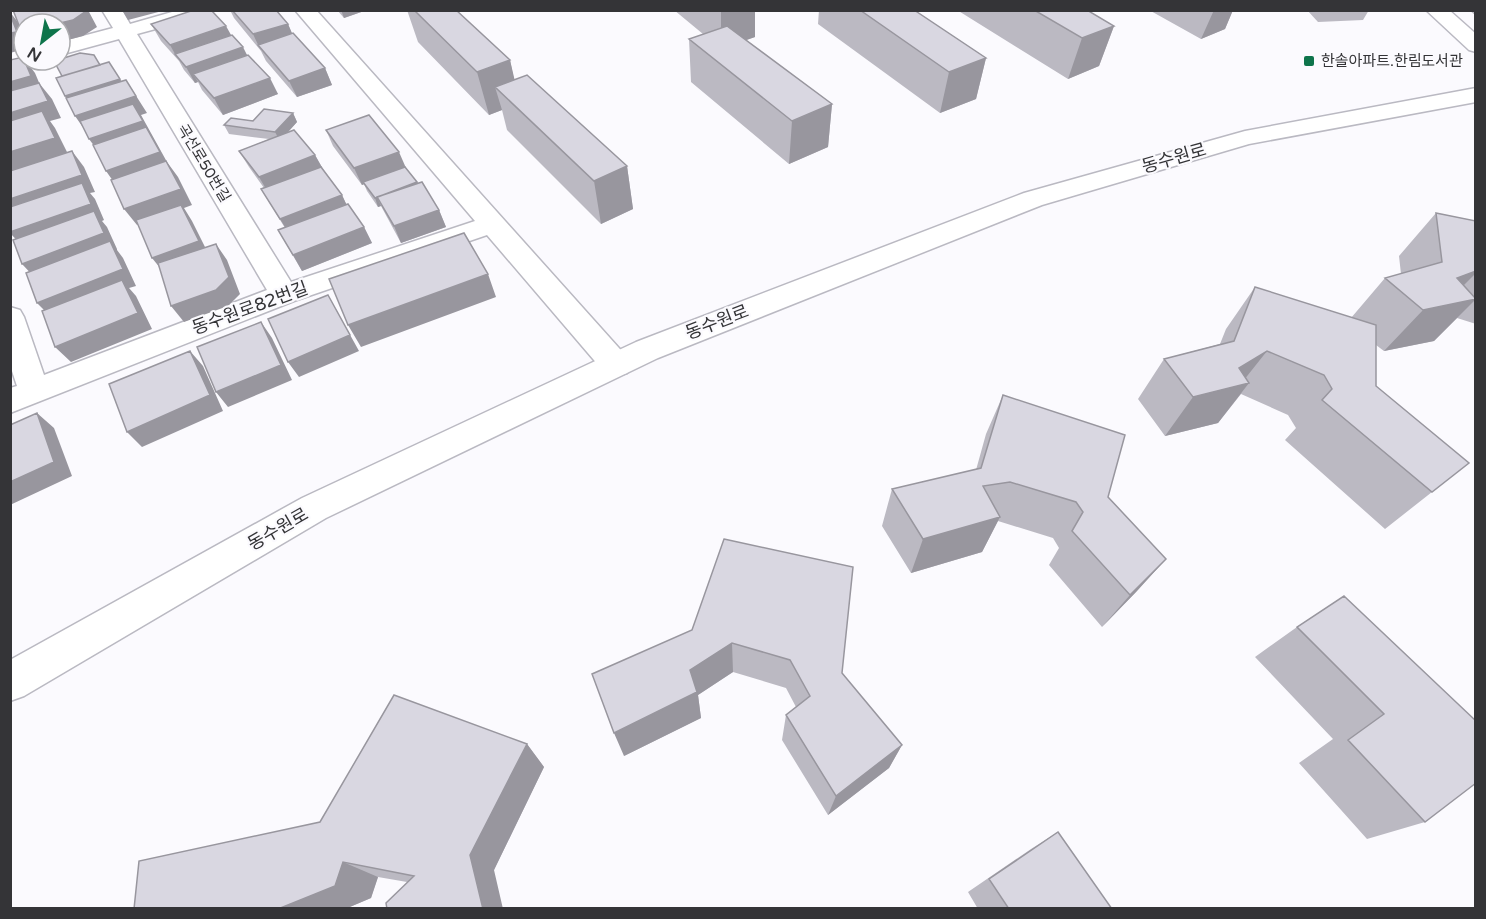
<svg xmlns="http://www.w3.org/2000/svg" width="1486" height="919" font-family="'Varela Round','Noto Sans KR',sans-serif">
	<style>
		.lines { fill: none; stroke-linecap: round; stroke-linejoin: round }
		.minor-casing { stroke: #bab9c2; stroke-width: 3 }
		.secondary-casing { stroke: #bab9c2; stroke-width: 3 }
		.minor { fill: #fff; fill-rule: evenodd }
		.secondary { fill: #fff; fill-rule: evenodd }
		.wall { fill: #bbb9c2 }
		.shaded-wall { fill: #98969e }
		.building { fill: #d9d7e1; stroke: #98969e; stroke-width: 1.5 }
		.poi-dot { fill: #0e744b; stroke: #fbfafe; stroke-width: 2 }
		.labels { text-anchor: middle; stroke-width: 4.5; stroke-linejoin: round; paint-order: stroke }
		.far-poi-label { font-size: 15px; fill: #343437; stroke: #fbfafe; text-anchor: start }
		.far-street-label { font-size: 15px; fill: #343437; stroke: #fbfafe }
		.street-label { font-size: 18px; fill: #343437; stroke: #fbfafe }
	</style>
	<rect width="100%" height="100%" fill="#fbfafe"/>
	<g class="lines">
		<g class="minor-casing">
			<path id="minor" d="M102 10H122L130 24 179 10H214L211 14 137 34 291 282 475 221 295 10H316L627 357 631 365 627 373 616 376 605 373 487 235 294 301 10 413V388L17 386 10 365V307L20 310 24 317 44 375 267 290 119 39 60 55V42L113 28Z
				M1426 10H1449L1476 34V52L1469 50Z"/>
		</g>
		<g class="secondary-casing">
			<path id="secondary" d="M1476 88V102L1249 144 1042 205 658 358 326 518 24 696 10 701V660L302 498 636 342 1024 193 1245 131Z"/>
		</g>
		<use href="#minor" class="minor"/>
		<use href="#secondary" class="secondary"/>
	</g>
	<path class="wall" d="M230 10H276L288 24 292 34 325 68 332 85 297 97 266 61 261 51 234 18Z
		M337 10H367L344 18Z
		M407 10H456L510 60 514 80 627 166 633 209 601 224 507 130 502 110 489 115 418 42Z
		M674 10H755V37L746 40 832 104 828 147 789 164 691 82 689 39 703 34Z
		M819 10H914L986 58 976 99 940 113 818 24Z
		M957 10H1087L1114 26 1099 66 1068 79Z
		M1149 10H1233L1225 29 1201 39Z
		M1307 10H1369L1363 20 1318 22Z
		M1469 10H1476V16Z
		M151 24 231 35 278 94 223 115 202 90 198 82 195 83 184 70 179 61 161 41Z
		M293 113 297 122 288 132 315 155 323 169 342 195 346 204 364 227 372 243 302 271 278 230 285 228 261 189 264 188 249 167 239 151 269 139 229 134 224 125Z
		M326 130 405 167 439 210 446 227 401 243 381 206 378 207 367 191 364 184 362 185 333 146Z
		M1436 213 1476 221V324L1457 318 1434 341 1384 351 1376 345V386L1432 492 1385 529 1285 440 1296 428 1288 415 1241 394 1218 423 1165 436 1138 399 1164 359 1220 344 1226 329 1255 287 1351 318 1385 278 1401 274 1399 256Z
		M1003 395 1108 497 1166 559 1136 592 1102 627 1049 565 1059 548 1053 538 998 521 982 552 911 573 882 526 892 489 976 470 986 434Z
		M1344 596 1425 822 1367 839 1299 763 1333 739 1255 657 1297 627Z
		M692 630 842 673 902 745 889 768 828 815 782 740 786 715 796 707 786 688 733 672 698 695 701 718 624 756Z
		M527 744 544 767 494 870 407 882 378 877 371 898 345 909H134L320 822Z
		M1058 832 1112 909H978L968 892 1031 849Z"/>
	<path class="shaded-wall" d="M86 10H88L97 27 83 36 60 42V24H56Z
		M122 10H166L128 20Z
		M341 10H367L344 18Z
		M721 10H755V37L721 49Z
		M1214 10H1233L1225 29 1201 39Z
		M10 12 20 25 24 33V49L10 53Z
		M288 24 295 40 258 45 261 51 253 34Z
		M226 26 235 42 175 54 170 45Z
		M1114 26 1099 66 1068 79 1082 38Z
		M243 47 251 63 193 74 198 82 195 83 186 67Z
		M23 57 35 73 43 92 10 102V82Z
		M986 58 976 99 940 113 949 72Z
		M510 60 520 103 495 87 502 110 489 115 477 72Z
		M109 62 131 96 77 113 65 96Z
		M325 68 332 85 297 97 289 81Z
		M270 78 278 94 223 115 214 98Z
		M126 80 147 113 141 115 167 162 178 177 192 205 184 208 192 221 210 257 165 274 152 258 183 208 137 225 124 209 118 188 106 171 101 155 89 139 87 133 75 116Z
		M39 83 52 99 61 118 50 121 55 128 68 154 10 174V113Z
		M832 104 828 147 789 164 792 121Z
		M293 113 297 122 280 141 275 132Z
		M72 151 84 167 95 192 90 193 95 199 104 220 102 221 107 227 117 249V250L123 258 136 286 129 288 136 296 152 329 71 362 55 347 53 319 37 303V280L22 264 25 249 10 233V199Z
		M399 152 406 168 362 185 354 168Z
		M315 155 324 171 269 194 259 177Z
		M627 166 633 209 601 224 594 181Z
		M342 195 350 212 290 235 280 219Z
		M377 197 381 206 378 207 375 198Z
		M439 210 446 227 401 243 394 226Z
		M364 227 372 243 302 271 293 255Z
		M216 244 227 260 240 294 228 306 184 322 171 306Z
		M1476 271V273L1444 305 1476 299 1434 341 1384 351 1423 310 1457 278Z
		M488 274 496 297 361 347 348 325Z
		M328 295 359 351 299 377 288 362Z
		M261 322 272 338 292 380 228 407 216 392Z
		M190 351 203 366 223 411 142 447 127 432Z
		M1267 351 1240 385 1249 383 1218 423 1165 436 1193 397Z
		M37 413 54 428 72 476 10 505V482Z
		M1000 517 982 552 911 573 923 539Z
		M1166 559 1136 592 1102 627 1130 595Z
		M732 643 733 672 698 695 701 718 624 756 614 733 690 670Z
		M527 744 544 767 494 870 503 909H483L470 855Z
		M902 745 889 768 828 815 836 796Z
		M343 862 378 877 371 898 345 909H278Z"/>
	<path class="building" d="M13 10H86V11L73 20 56 24H24V33H22Z
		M194 10H211L226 26 170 45 151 24Z
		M232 10H276L288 24 253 34Z
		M414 10H456L510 60 477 72Z
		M860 10H914L986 58 949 72Z
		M1034 10H1087L1114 26 1082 38Z
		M10 14 17 32 10 33Z
		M727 26 832 104 792 121 689 39Z
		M293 33 325 68 289 81 258 45Z
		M232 35 243 47 186 67 175 54Z
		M80 53 94 55 100 65 62 76 54 61Z
		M248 55 270 78 214 98 193 74Z
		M23 57 31 76 10 82V60Z
		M109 62 120 79 65 96 56 78Z
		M527 75 627 166 594 181 495 87Z
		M126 80 136 96 75 116 66 98Z
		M39 83 48 101 10 113V91Z
		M133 104 143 121 89 139 80 121Z
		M264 109 293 113 275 132 224 125 231 118 253 121Z
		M42 111 55 138 10 152V121Z
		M369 115 399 152 354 168 326 130Z
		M146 127 160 152 106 171 93 145Z
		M294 130 315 155 259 177 239 151Z
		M72 151 82 175 10 199V171Z
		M166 161 181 189 124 209 111 180Z
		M321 167 342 195 280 219 261 189Z
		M405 167 417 182 375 198 363 182Z
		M422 182 439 210 394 226 377 197Z
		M82 183 91 204 10 232V207Z
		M348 204 364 227 293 255 278 230Z
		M181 205 199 241 152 258 136 220Z
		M94 211 104 233 22 264 13 240Z
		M1436 213 1476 221V271L1457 278 1476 299 1423 310 1385 278 1442 262Z
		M464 233 488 274 348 325 329 279Z
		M110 241 123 269 37 303 26 273Z
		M216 244 229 277 216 290 171 306 158 263Z
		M122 280 138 313 55 347 42 311Z
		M1255 287 1376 325V386L1469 463 1432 492 1322 400 1332 389 1324 375 1267 351 1239 368 1249 383 1193 397 1164 359 1234 341Z
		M328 295 350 335 288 362 268 319Z
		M261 322 281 365 216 392 197 347Z
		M190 351 210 395 127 432 109 384Z
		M1003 395 1125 435 1108 497 1166 559 1130 595 1072 531 1083 512 1076 502 1010 482 983 486 1000 517 923 539 892 489 981 468Z
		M37 413 54 462 10 482V425Z
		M724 539 853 567 842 673 902 745 836 796 786 715 810 696 790 660 732 643 690 670 697 692 614 733 592 674 692 630Z
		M1344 596 1476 721V783L1425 822 1348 740 1384 714 1297 627Z
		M394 695 527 744 470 855 483 909H387L386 903 414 876 343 862 335 886 278 909H134L139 861 320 822Z
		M1058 832 1112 909H1009L989 879Z"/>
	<rect class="poi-dot" x="1303" y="55" width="12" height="12" rx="3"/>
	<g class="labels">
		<g class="far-poi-label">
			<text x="1321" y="66">한솔아파트.한림도서관</text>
		</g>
		<g class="far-street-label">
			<text transform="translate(204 163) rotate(59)" y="5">곡선로50번길</text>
		</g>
		<g class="street-label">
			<text transform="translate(1174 158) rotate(-16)" y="6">동수원로</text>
			<text transform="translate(250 308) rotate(-20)" y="6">동수원로82번길</text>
			<text transform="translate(717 322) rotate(-21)" y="6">동수원로</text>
			<text transform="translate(278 529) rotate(-30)" y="6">동수원로</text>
		</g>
	</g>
	<rect width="1486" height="919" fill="none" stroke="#343437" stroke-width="24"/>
	<g transform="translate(42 42) rotate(211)"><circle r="28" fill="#fbfafe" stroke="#ababae" stroke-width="1.5"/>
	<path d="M0-4.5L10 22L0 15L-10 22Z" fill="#0e744b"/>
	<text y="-9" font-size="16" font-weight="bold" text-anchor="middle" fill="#343437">N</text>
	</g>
</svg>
